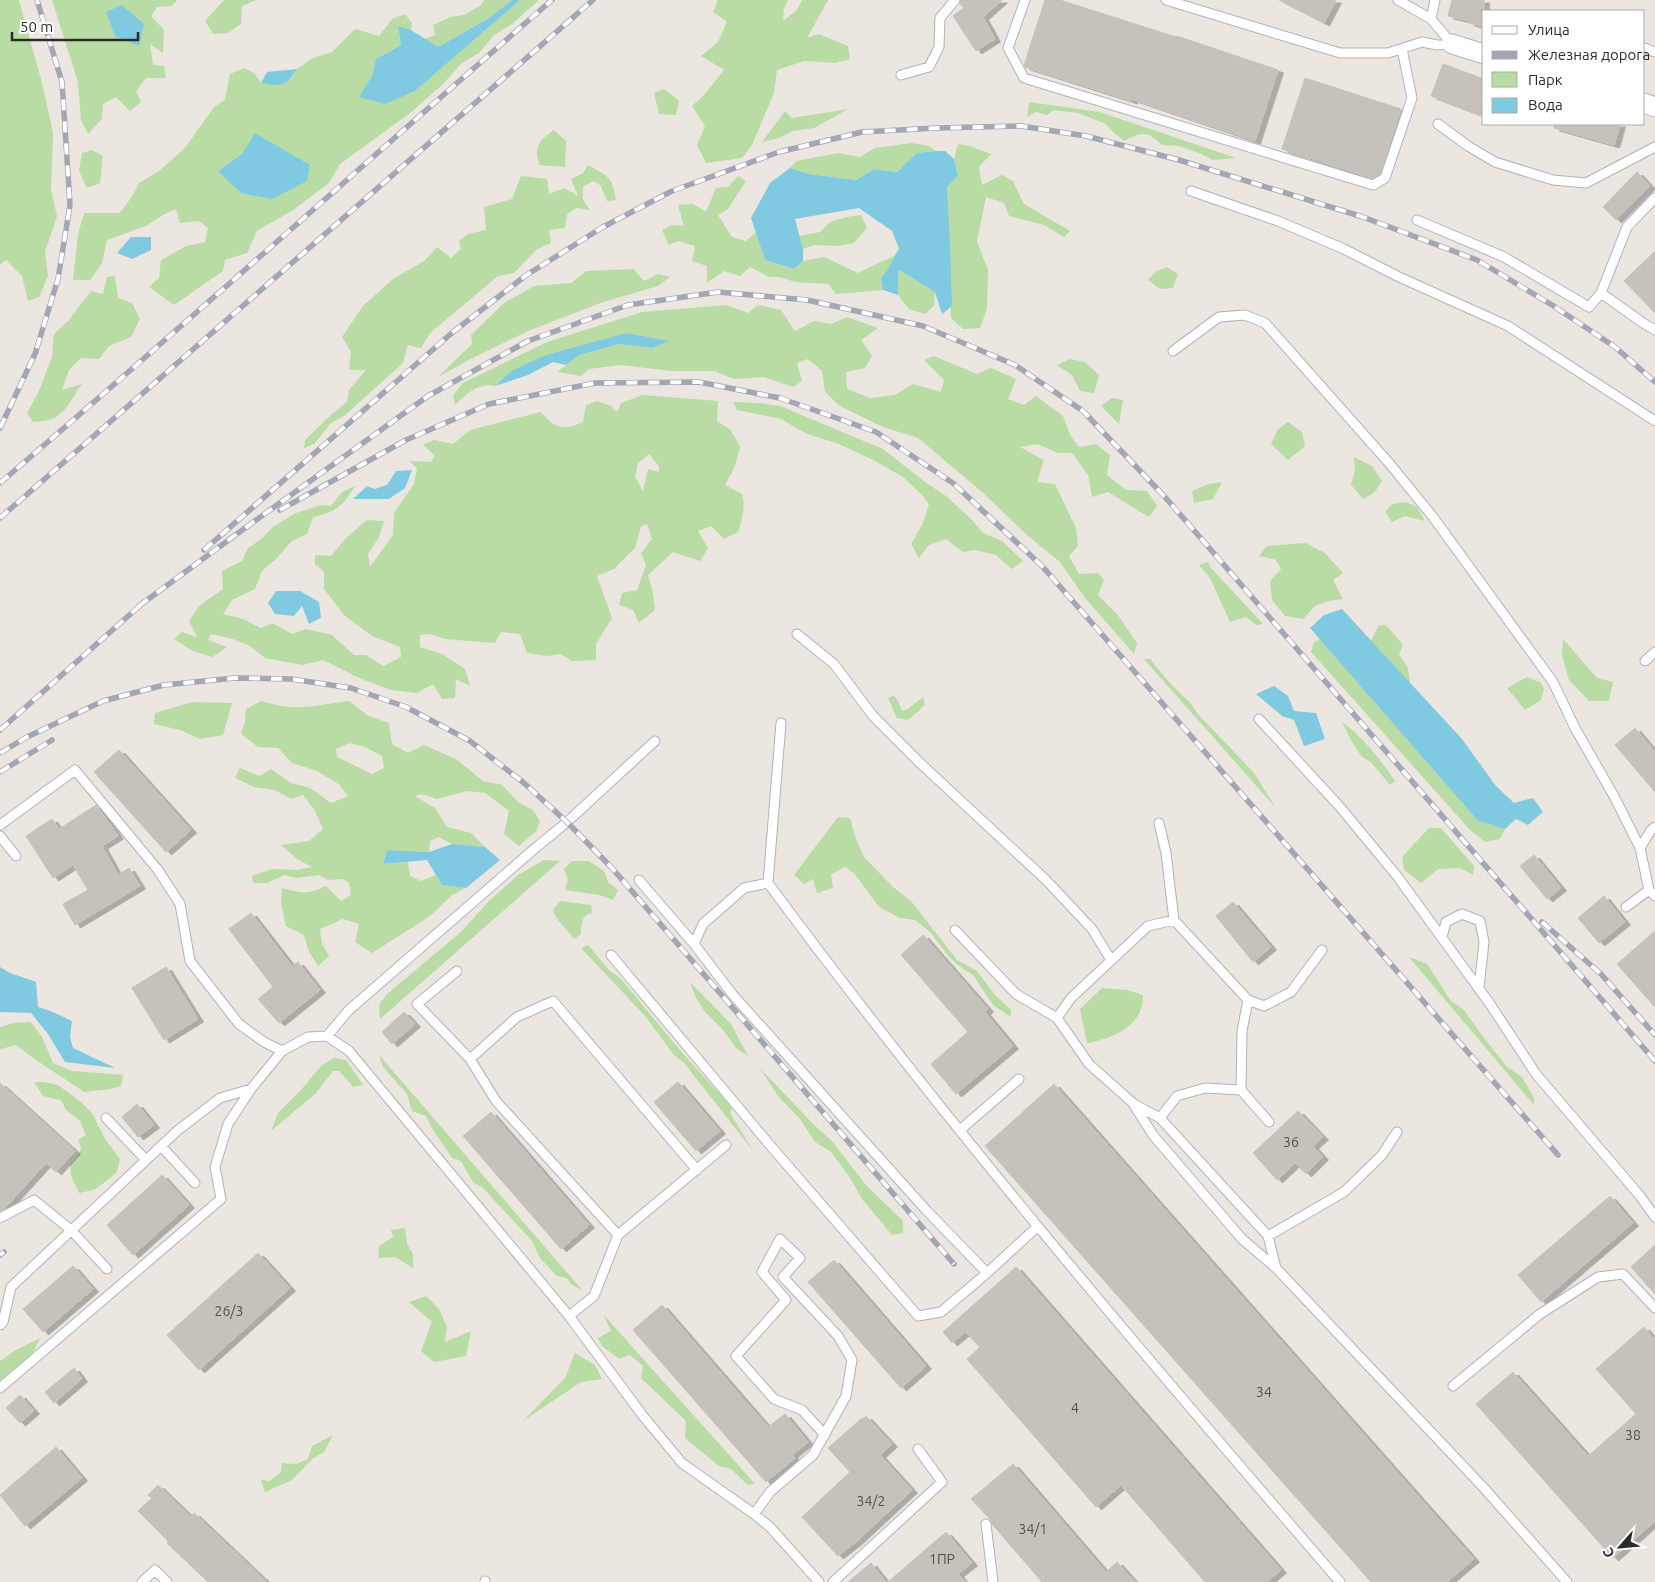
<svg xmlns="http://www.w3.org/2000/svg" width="1655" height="1582" font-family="Ubuntu,sans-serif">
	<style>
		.green { fill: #b8dca3; fill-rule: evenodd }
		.water { fill: #80cae1 }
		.building { fill: #c5c1bb; stroke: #c7c2ba; filter: url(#shadow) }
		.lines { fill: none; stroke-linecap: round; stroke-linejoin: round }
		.service-casing { stroke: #b0b2ba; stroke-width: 11 }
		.minor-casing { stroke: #b0b2ba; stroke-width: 21 }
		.service { stroke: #fff; stroke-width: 9 }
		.minor { stroke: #fff; stroke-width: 19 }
		.rail-casing { stroke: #a3a6b4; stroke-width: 5.5 }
		.rail { stroke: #fff; stroke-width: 4; stroke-dasharray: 11; stroke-linecap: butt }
		.labels { text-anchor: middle; stroke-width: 4.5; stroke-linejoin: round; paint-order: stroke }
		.number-label { font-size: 14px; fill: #525150 }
	</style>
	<defs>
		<filter id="shadow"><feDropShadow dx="5.5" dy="3" stdDeviation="0" flood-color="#0004"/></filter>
	</defs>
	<rect width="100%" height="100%" fill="#ece6e0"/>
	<path class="green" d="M0 0H19L42 83 53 133 51 190 57 216 45 252 48 276 39 297 28 301 22 276 6 260 0 265Z
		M52 0H177L172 6 157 7 151 16 164 30 163 53 150 44 153 65 164 66 166 78H146L136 91 141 102 130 111 116 97 103 104 102 119 88 134 81 120 78 82Z
		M224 0H256L242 6 241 24 228 33 213 34 205 21Z
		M484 0H512L489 18 438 47 424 39 435 35 433 25 450 17 464 15 480 6Z
		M520 0H539L512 24 494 35 479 53 462 63 442 85 410 113 340 164 329 183 293 210 257 231 247 253 225 260 223 271 174 305 149 287 159 278 161 260 186 246 205 242 208 228 199 221 180 223 176 209 163 215 146 226 107 240 102 263 90 280H73L78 234 84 213H120L133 195 139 183 159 171 185 148 214 107 225 100 230 74 244 68 254 73 261 83 291 79 297 69 313 58 332 52 355 29 379 36 392 19 405 14 412 23 411 30 398 27 401 45 376 59 372 76 360 97 415 91ZM281 148 293 156 218 171 242 154Z
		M718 0H788L784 8 783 21 797 10 802 0H828L807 38 819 34 848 46 850 59 834 63 804 61 777 70 774 93 752 145 742 158 706 163 697 145 705 126 692 106 704 95 724 70 701 56 718 42 727 22 713 12Z
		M664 89 679 101 676 115 659 114 654 93Z
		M1029 102 1100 112 1236 158 1213 160 1199 153 1179 146 1162 145C1148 131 1142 131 1124 141L1113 132 1106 124 1078 113 1053 110 1047 115 1036 112 1027 117Z
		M848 109 814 128 793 131 779 138 762 142 785 111 792 118Z
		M554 130 566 141 565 167 540 165C532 147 540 140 554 130Z
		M911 143 929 146 936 151 917 153 897 172 874 169 856 180 809 174 790 168 796 161 839 153 860 157 875 148Z
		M958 144 970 146 991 154 979 167 982 185 1002 175 1013 181 1024 204 1070 231 1064 237 1044 225 1009 216 1004 203 986 197 977 242 988 270 987 309 980 328 963 329 951 318 950 239 947 187 958 176 954 159Z
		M92 150 103 156 100 183 87 188 79 171 82 153Z
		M588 165C609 177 612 176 616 200L607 201 601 186 594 181 583 186V200L590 210 576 208 567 215 565 228 549 230 551 243 537 249 514 273 498 276 430 333 421 348 408 345 403 363 344 416 331 423 314 444 304 448 305 440 332 414 347 402 349 390 366 370H349L351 352 342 337 363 306 393 279 424 261 437 247 451 258 461 249 459 241 468 234 486 230 484 207 512 199 521 176 547 179 549 194 564 188 578 196 571 179 583 173Z
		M738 176 746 181 728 209 718 215 732 237 746 241 756 232 765 260 794 269 803 261 824 257 858 273 894 256 889 270 881 278 883 290 836 294 828 284 795 282 780 277H769L750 267 740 276 724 271 707 283V266L692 261 695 246 679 241 669 245 662 230 672 225 684 226 678 205 693 204 706 212 716 188 728 187Z
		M861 215 867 228 854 243 837 246 814 245 803 249 799 236 820 232 830 222 846 217Z
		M1167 267 1178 274 1173 288 1160 289 1148 280 1155 272Z
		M898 268 935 292 934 306 925 314 909 309 898 295Z
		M634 269 644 281 658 274 670 277 658 286 603 302 528 331 469 360 438 377 472 344 471 335 504 303 534 286 571 283 586 271Z
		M115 276 118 298 132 303 140 319 131 337 109 346 99 359 81 358 69 370 62 390 82 384C73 396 66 414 50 420 45 421 38 421 33 422L27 413 39 391 52 357 54 334 68 321 91 291 103 294 107 277Z
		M726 305 748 313 758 305 781 310 795 331 814 321 831 324 847 317 878 328 861 340 872 356 865 368 846 372 847 389 870 398 895 395 913 384 941 392 944 380 924 360 934 356 977 374 991 368 1016 379 1008 399 1024 405 1036 396 1063 416 1070 435 1079 447 1096 444 1110 455 1107 475 1126 490 1147 491 1157 506 1149 517 1108 492 1092 497 1088 475 1072 453H1058L1038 444 1020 447 1044 460 1037 482 1055 484 1076 528 1078 546 1069 556 1079 574 1098 573 1104 580 1098 595 1117 614 1137 643 1134 654 1085 598 1060 562 1027 535 982 492 918 438 883 427 840 406 825 392 822 371 808 359 797 363 802 381 793 387 764 377 734 379 714 371H672L621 365 589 369 581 376 557 372 580 355 619 344 652 348 668 341 626 333 511 371 495 386C479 382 466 394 455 405L453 395 463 383 547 342 642 312Z
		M1070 359 1085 362 1099 375 1094 393 1080 391 1072 375 1057 365Z
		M643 395 718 401 717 421 731 430 740 447 735 466 725 485 742 494C746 507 742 520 738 532L724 539 711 526 698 531 708 548 700 561 673 552 648 575 653 593 655 610 639 623 633 610 619 605 622 593 637 590 646 565 641 553 652 539 647 524 641 526 635 548 614 569 597 576 612 618 596 644V660L572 661 560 654 547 656 527 653 520 634 501 632 495 643 445 639 431 634 420 635V647L442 654 465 669 470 686 456 679 455 698 442 699 433 684 417 693 391 690 357 677 323 660 302 665 265 658 250 646 230 638 211 634 208 640 227 647 212 657 193 651 174 639 182 632 197 637 189 621 200 605 223 589 222 571 242 561 248 548 260 540 274 526 296 513 321 505 331 506 342 492 355 486C342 507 337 511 313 517L307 534 292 541 275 560 262 571 255 589 232 600 223 614 243 619 261 628 272 623 292 634 306 629 332 635 354 655H366L383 666 401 657 400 647 372 636 344 615 324 589V572L315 564V555L331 556 347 537 367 520 384 521 379 537 368 554 370 567 393 535 394 513 414 484 417 468 409 461 431 462 435 456 423 445 434 440 453 444 470 430 541 412C555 429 563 431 583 422L586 405 597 401 611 406 617 412 621 403ZM649 454 659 466V472L648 469 643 491 635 477 638 463Z
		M1112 398 1123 400 1119 424 1101 406Z
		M733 402 758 403 780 406 883 449 925 482 946 496 970 518 983 533 1002 541 1023 561 1012 569 996 555 975 550 963 552 946 539 929 545 919 558 911 544 923 523 929 504 922 495 903 477 873 460 839 444 807 434 781 419 737 410Z
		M1288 422 1302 432 1305 446 1288 460 1271 444 1278 429Z
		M1354 457 1372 466 1382 481 1374 493 1363 499 1351 485 1355 470Z
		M1222 482 1213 499 1194 503 1192 491 1209 484Z
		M1406 502 1417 507 1425 521 1405 516 1392 522 1385 512 1392 504Z
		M1305 543 1325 553 1343 573 1333 580 1343 599 1328 601 1315 606 1303 619 1285 616 1272 600 1270 581 1281 569 1276 560 1259 556 1267 546Z
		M1208 562 1211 568 1263 624 1256 625 1246 617 1230 622 1210 578 1199 565Z
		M1379 625H1386L1403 645 1399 654 1408 668 1410 683 1371 641Z
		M1320 639 1478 821 1505 829 1500 839 1485 842 1471 831 1311 652 1314 642Z
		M1563 639 1597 678 1613 682 1609 701H1589L1569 680 1562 655Z
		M1144 659H1150C1159 671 1170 683 1180 693 1187 700 1192 703 1196 712L1254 773 1276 808Z
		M1527 677 1541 683 1544 689 1541 700 1525 710 1507 688Z
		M894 695 899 703 902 711 908 709 923 697 925 704C920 711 914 714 908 720L897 718 888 698Z
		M261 701C270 703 281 707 291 707 311 708 330 703 349 701L367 715 389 723 392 744 408 753 424 745 456 759 483 781 502 785 518 802 533 810 540 821 536 831 519 846 504 834 509 811 485 793 467 791 437 799 421 794 415 796 435 808 447 827 471 833 485 847 452 844 439 837 430 841 429 852 387 850 383 864 408 862 410 876 421 881 436 875 442 885 466 888 452 895 430 916 372 953 355 942 359 924 343 919 320 929 322 944 329 956 318 966 309 952 304 935 286 926 281 903 282 888C300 893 309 895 326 886L341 901 351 895 349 883 343 879 328 880 319 875 296 878 284 875 267 883H253L252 876 273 869 297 870 312 867 297 859 281 845 309 841 323 829 314 809 303 795 292 799 274 790 254 787 235 778 240 768 260 776 271 769 291 783 310 788 331 803 348 796 340 785 317 771 292 763 278 748 258 747 241 734 245 722 246 709ZM349 743 365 747 382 756 384 768 372 774 337 757 336 749Z
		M192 702 232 703 223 735 200 739 180 730 154 724 155 713Z
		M1342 722C1363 737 1380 759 1395 781L1390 785 1371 762 1362 757 1353 744Z
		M838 817 850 818 856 839 864 857 893 887 911 901 957 960 977 971 994 994 1011 1010V1017L993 1005 973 975 962 968 949 957 931 933 915 920 900 918 879 907 854 873 845 867 831 874 833 888 817 893 813 879 804 884 794 875Z
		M1429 828H1441L1474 866 1473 875 1460 868 1438 869 1421 883 1404 870 1402 857Z
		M544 860 560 861 380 1019 379 1005 387 994 462 931 488 902 518 875Z
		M572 861H589L604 871 608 882 618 890 613 900 599 895 565 890 568 880 564 869Z
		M560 901 591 905 592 913C580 916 582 924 581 934L574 939C567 928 557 923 553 910Z
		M588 945 609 970 621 979 679 1049 732 1108 730 1113 754 1152 684 1063 673 1054 646 1017 581 948Z
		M1409 957 1427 964 1451 1001 1464 1010 1481 1034 1507 1067 1522 1077 1534 1098V1105Z
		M690 982 731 1024 748 1056 736 1048 723 1030 705 1012 696 998Z
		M1102 988 1127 990 1143 995C1144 1026 1112 1039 1087 1043L1080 1009Z
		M31 1022 42 1037 53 1063 72 1071 123 1075 121 1086 111 1089 84 1092C61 1076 37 1062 16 1045L1 1049 0 1048V1027L13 1023Z
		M379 1055 583 1291 571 1284 567 1278 557 1276 540 1258 532 1241 483 1188 473 1182 461 1161 452 1158 433 1130 426 1116 412 1111 407 1094 383 1067Z
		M334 1058 346 1060 363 1085 353 1087 339 1071H333L316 1093 271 1131 278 1113 300 1091 322 1065Z
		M759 1067 814 1125 831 1140 866 1185 903 1221V1233L892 1235 862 1199 849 1176 830 1151 815 1142 800 1119 778 1096Z
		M34 1082H44L58 1085 81 1102 92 1113 105 1139 120 1159 117 1172 105 1182 94 1190 79 1193 71 1176 70 1165 79 1154 81 1147 78 1140 86 1135 80 1121 66 1110 61 1100 43 1096Z
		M405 1228 407 1244 413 1254V1268L395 1257 378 1258 379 1246 393 1237 391 1230Z
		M426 1296 439 1309 447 1327 445 1342 471 1331 466 1356 434 1362 421 1351 432 1322 409 1302Z
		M603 1314 755 1484 748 1485 731 1469 719 1466 685 1438 686 1421 641 1378 643 1366 630 1355 619 1359 602 1346 598 1338 611 1331Z
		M40 1338 33 1353 0 1381V1361L16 1350Z
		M575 1353 595 1365 602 1379 581 1382 523 1421 565 1378Z
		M333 1435 324 1452 312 1459 292 1480 265 1492 261 1480 269 1481 281 1472 282 1463 296 1464 308 1459 312 1446Z"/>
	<path class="water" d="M512 0H520L415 91 385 104 359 97 372 76 376 59 401 45 398 26 411 30 438 47 489 18Z
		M122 5 144 24 139 46 115 36 106 12Z
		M297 69C287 86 280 87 261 83L267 72Z
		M255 133 310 165 307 181 272 199 241 193 218 171 242 154Z
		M936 151H945L954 159 958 176 947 187 950 239 952 306 942 314 935 292 898 269V295L883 290 881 278C891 268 891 260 899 249L892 231 859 208 795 219 803 249V261L794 269 765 260 751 218 770 183 790 168 809 174 856 180 874 169 897 172 917 153Z
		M131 237H151V250L132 259 117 253Z
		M626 333 669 341 652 348 619 344 580 355 566 365 553 362 528 375 495 386 511 371 546 355Z
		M412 470 405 488 389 499H353L367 486 375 489 387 485 396 471Z
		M276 591H300L319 602 321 618 309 624 302 606 294 616 275 614 268 603Z
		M1342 609 1462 739 1496 786 1514 803 1533 798 1543 812 1528 825 1516 819 1505 829 1478 821 1310 628 1324 615Z
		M1274 686 1288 696 1294 711 1316 713 1325 739 1304 746 1294 720 1282 716 1256 694Z
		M452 844 485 847 500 860 466 888 442 885 427 860 383 864 387 850 429 852Z
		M0 967 10 973 36 982 38 1007 53 1012 72 1021 70 1037 73 1048 115 1068 65 1062 48 1034 31 1013 0 1012Z"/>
	<path class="building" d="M961 0H1002L983 17 995 39 976 51 953 16 964 8 960 4Z
		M1045 0H1060L1176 37 1177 36 1278 70 1255 141 1132 99V101L1025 67 1024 65Z
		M1279 0H1336L1324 23Z
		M1452 0H1484V27L1469 23 1470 21 1448 16Z
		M1443 64 1484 79V116L1431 96Z
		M1305 78 1401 109 1380 174 1372 178 1282 149Z
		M1555 124H1620L1614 145 1554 128Z
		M1637 172 1650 186 1616 220 1603 207Z
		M1655 251V313L1624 281Z
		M1635 728 1655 752V792L1615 745Z
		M119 750 191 830 166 852 94 772Z
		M96 805 118 836 102 846 118 875 129 868 140 886 75 925 63 904 88 890 73 865 53 878 26 836 52 819 59 829Z
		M1534 855 1561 888 1547 899 1520 866Z
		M1604 896 1625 922 1599 943 1578 918Z
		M1233 902 1271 947 1253 962 1216 916Z
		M251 913 292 966 298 962 320 990 279 1023 258 999 273 987 229 929Z
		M1655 931V1007L1617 964Z
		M923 935 988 1009 985 1012 1013 1046 956 1094 931 1064 968 1032 901 955Z
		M166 967 198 1019 164 1040 132 988Z
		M404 1012 415 1024 392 1044 382 1032Z
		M678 1082 720 1131 696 1151 654 1102Z
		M0 1083 75 1151 56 1172 46 1163 4 1209 0 1211Z
		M1054 1084 1474 1559 1447 1582H1371L985 1146Z
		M137 1104 154 1125 138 1137 122 1117Z
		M1298 1111 1323 1137 1313 1146 1323 1157 1306 1174 1295 1163 1277 1180 1253 1153Z
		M491 1112 589 1225 561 1249 463 1136Z
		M162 1175 189 1205 133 1255 107 1225Z
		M1610 1196 1633 1223 1541 1302 1518 1275Z
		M1655 1245V1294L1631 1267Z
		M258 1253 290 1288 199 1370 167 1335Z
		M834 1260 926 1366 901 1388 808 1282Z
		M73 1266 93 1289 43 1332 23 1309Z
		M1016 1267 1281 1570 1267 1582H1205L1121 1485 1096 1507 967 1359 980 1347 965 1332 952 1343 943 1332Z
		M662 1305 768 1427 785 1414 808 1442 792 1455 795 1458 766 1482 633 1330Z
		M1644 1327 1655 1340V1521L1613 1558 1476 1404 1513 1372 1588 1456 1636 1414 1596 1369Z
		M74 1368 82 1379 54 1403 45 1392Z
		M20 1395 34 1411 20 1423 6 1408Z
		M866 1416 892 1444 880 1455 912 1490 857 1541 838 1556 802 1517 850 1472 828 1448 862 1418 864 1419Z
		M56 1447 82 1478 25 1526 0 1495Z
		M1013 1464 1106 1572 1117 1562 1135 1582H1042L992 1524 991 1520 971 1499Z
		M158 1485 191 1517 194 1513 267 1582H208L167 1543 168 1541 138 1511 152 1498 148 1495Z
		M946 1532 972 1563 958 1574 965 1582H888Z
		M871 1563 886 1582H848Z"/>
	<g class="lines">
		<g class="service-casing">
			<path id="service" d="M1025 0 1008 48 1024 78 1373 185 1385 178 1412 98 1402 49
				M1166 0 1340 53H1388L1422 42 1437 45 1452 44
				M1398 0 1431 19
				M1435 0 1431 19 1452 44
				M1644 48 1655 52
				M901 75 929 67 939 47 940 18 955 0
				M1438 124 1468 146 1495 162 1553 180 1586 183 1655 147
				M1191 191 1278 221 1344 249 1397 276 1508 326 1655 421
				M1417 220 1504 257 1589 307 1601 293 1627 227 1655 198
				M1601 293 1643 323 1655 330
				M1173 351 1219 317 1245 315 1265 323 1389 463 1433 517 1553 682 1575 728 1615 798 1640 848 1649 890 1655 896
				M797 634 834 664 873 716 920 763 1046 880 1092 929 1111 960
				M1645 661 1655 652
				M1259 719 1340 807 1397 876 1490 1004 1536 1074 1640 1196 1655 1217
				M1159 823 1166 853 1174 920
				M0 825 75 770 158 870 180 904 190 961 239 1024 264 1042 282 1051
				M0 836 16 856
				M1640 848 1651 830 1655 827
				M639 880 694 944 733 995 927 1211 987 1273
				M768 883 781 723
				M1626 907 1649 890
				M955 930 1016 994 1057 1018 1089 1064 1134 1104 1160 1118 1268 1236 1276 1268 1483 1487 1567 1582
				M1442 937 1446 922 1462 914 1480 921 1484 942 1479 988
				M694 944 703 924 744 888 768 883C947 1125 1143 1354 1340 1582
				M611 955 769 1144 918 1316 941 1312 987 1273 1037 1227
				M457 971 417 1004 470 1059 496 1101 618 1235
				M1248 1000 1264 1006 1291 992 1322 950
				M1057 1018 1071 998 1148 926 1174 920 1248 1000 1242 1031 1241 1090 1269 1122
				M327 1036 349 1010 533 850 567 822 655 741
				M470 1059 517 1017 553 1001 697 1170
				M1134 1105 1153 1135 1242 1239 1276 1268
				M106 1118 146 1160
				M1160 1118 1177 1096 1205 1088 1241 1090
				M960 1130 1019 1079
				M161 1146 195 1183
				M0 1218 34 1200 71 1230 107 1269
				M1268 1236 1344 1192 1382 1155 1397 1132
				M569 1316 594 1296 618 1235 726 1145
				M0 1325 3 1322 11 1287 177 1131 220 1098 251 1089
				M1453 1386 1540 1314 1598 1277 1623 1274 1655 1308
				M0 1388 221 1199 215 1167 228 1124 251 1089 282 1051 308 1037 327 1036 349 1051 569 1316 643 1416 682 1463 754 1514 770 1527 819 1582
				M754 1514 770 1492 813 1455 846 1396 852 1360 838 1336 783 1277 800 1258 780 1239 762 1272 786 1300 736 1356 774 1399 802 1410 825 1435
				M986 1524 993 1582
				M142 1582 155 1570 167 1582
				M485 1582V1581
				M833 1582 942 1482 918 1449"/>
		</g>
		<g class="minor-casing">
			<path id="minor" d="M1452 44 1484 54
				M1644 103 1655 107"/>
		</g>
		<use href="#service" class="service"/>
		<use href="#minor" class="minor"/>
		<g class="rail-casing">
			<path id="rail" d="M0 428 35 354 58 279 70 205 62 82 37 0
				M0 483C186 324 368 160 552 0
				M280 510 406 440 489 404 595 383 699 382 780 398 876 432 953 483 1042 566 1558 1155
				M0 518 593 0
				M204 550 453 332 525 276 603 227 672 191 779 152 862 132 937 128 1021 126 1086 136 1179 160 1363 217 1477 260 1552 305 1615 347 1655 382
				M139 606 234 536 428 396 528 341 628 305 718 292 807 300 923 326 1015 365 1083 411 1165 497 1655 1061
				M0 730 144 602
				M0 753 27 737 103 701 164 685 235 678 291 679 351 688 406 707 470 741 524 783 567 822 612 868 954 1264
				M0 772 52 740
				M1542 922 1601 974 1655 1035
				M0 1255 4 1252"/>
		</g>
		<use href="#rail" class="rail"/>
	</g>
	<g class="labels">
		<g class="number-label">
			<text x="1291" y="1147">36</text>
			<text x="229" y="1316">26/3</text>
			<text x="1264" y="1397">34</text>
			<text x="1075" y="1413">4</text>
			<text x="1633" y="1440">38</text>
			<text x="871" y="1506">34/2</text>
			<text x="1033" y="1534">34/1</text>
			<text x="942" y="1564">1ПР</text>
		</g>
	</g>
	<rect x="1482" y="10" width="162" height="115" fill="#ffffff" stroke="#ababab"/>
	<rect x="1492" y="26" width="25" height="8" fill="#ffffff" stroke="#ababab"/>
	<text x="1528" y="35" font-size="15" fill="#2c2c2c">Улица</text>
	<rect x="1492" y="51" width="25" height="8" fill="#a3a6b4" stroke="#ababab"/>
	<text x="1528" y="60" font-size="15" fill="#2c2c2c">Железная дорога</text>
	<rect x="1492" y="72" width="25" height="15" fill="#b8dca3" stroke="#ababab"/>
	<text x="1528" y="85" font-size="15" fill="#2c2c2c">Парк</text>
	<rect x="1492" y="98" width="25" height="15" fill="#80cae1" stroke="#ababab"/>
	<text x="1528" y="110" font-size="15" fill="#2c2c2c">Вода</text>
	<g transform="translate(1620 1547) rotate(243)" stroke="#ffffff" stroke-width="4" paint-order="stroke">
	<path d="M0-4L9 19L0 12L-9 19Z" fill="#2c2c2c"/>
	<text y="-8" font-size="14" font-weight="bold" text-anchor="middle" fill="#2c2c2c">С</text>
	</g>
	<path d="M12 32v8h126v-8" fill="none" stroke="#2c2c2c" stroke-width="2.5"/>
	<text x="20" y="32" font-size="15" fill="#2c2c2c" stroke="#ffffff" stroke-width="4" paint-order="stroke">50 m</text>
</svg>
